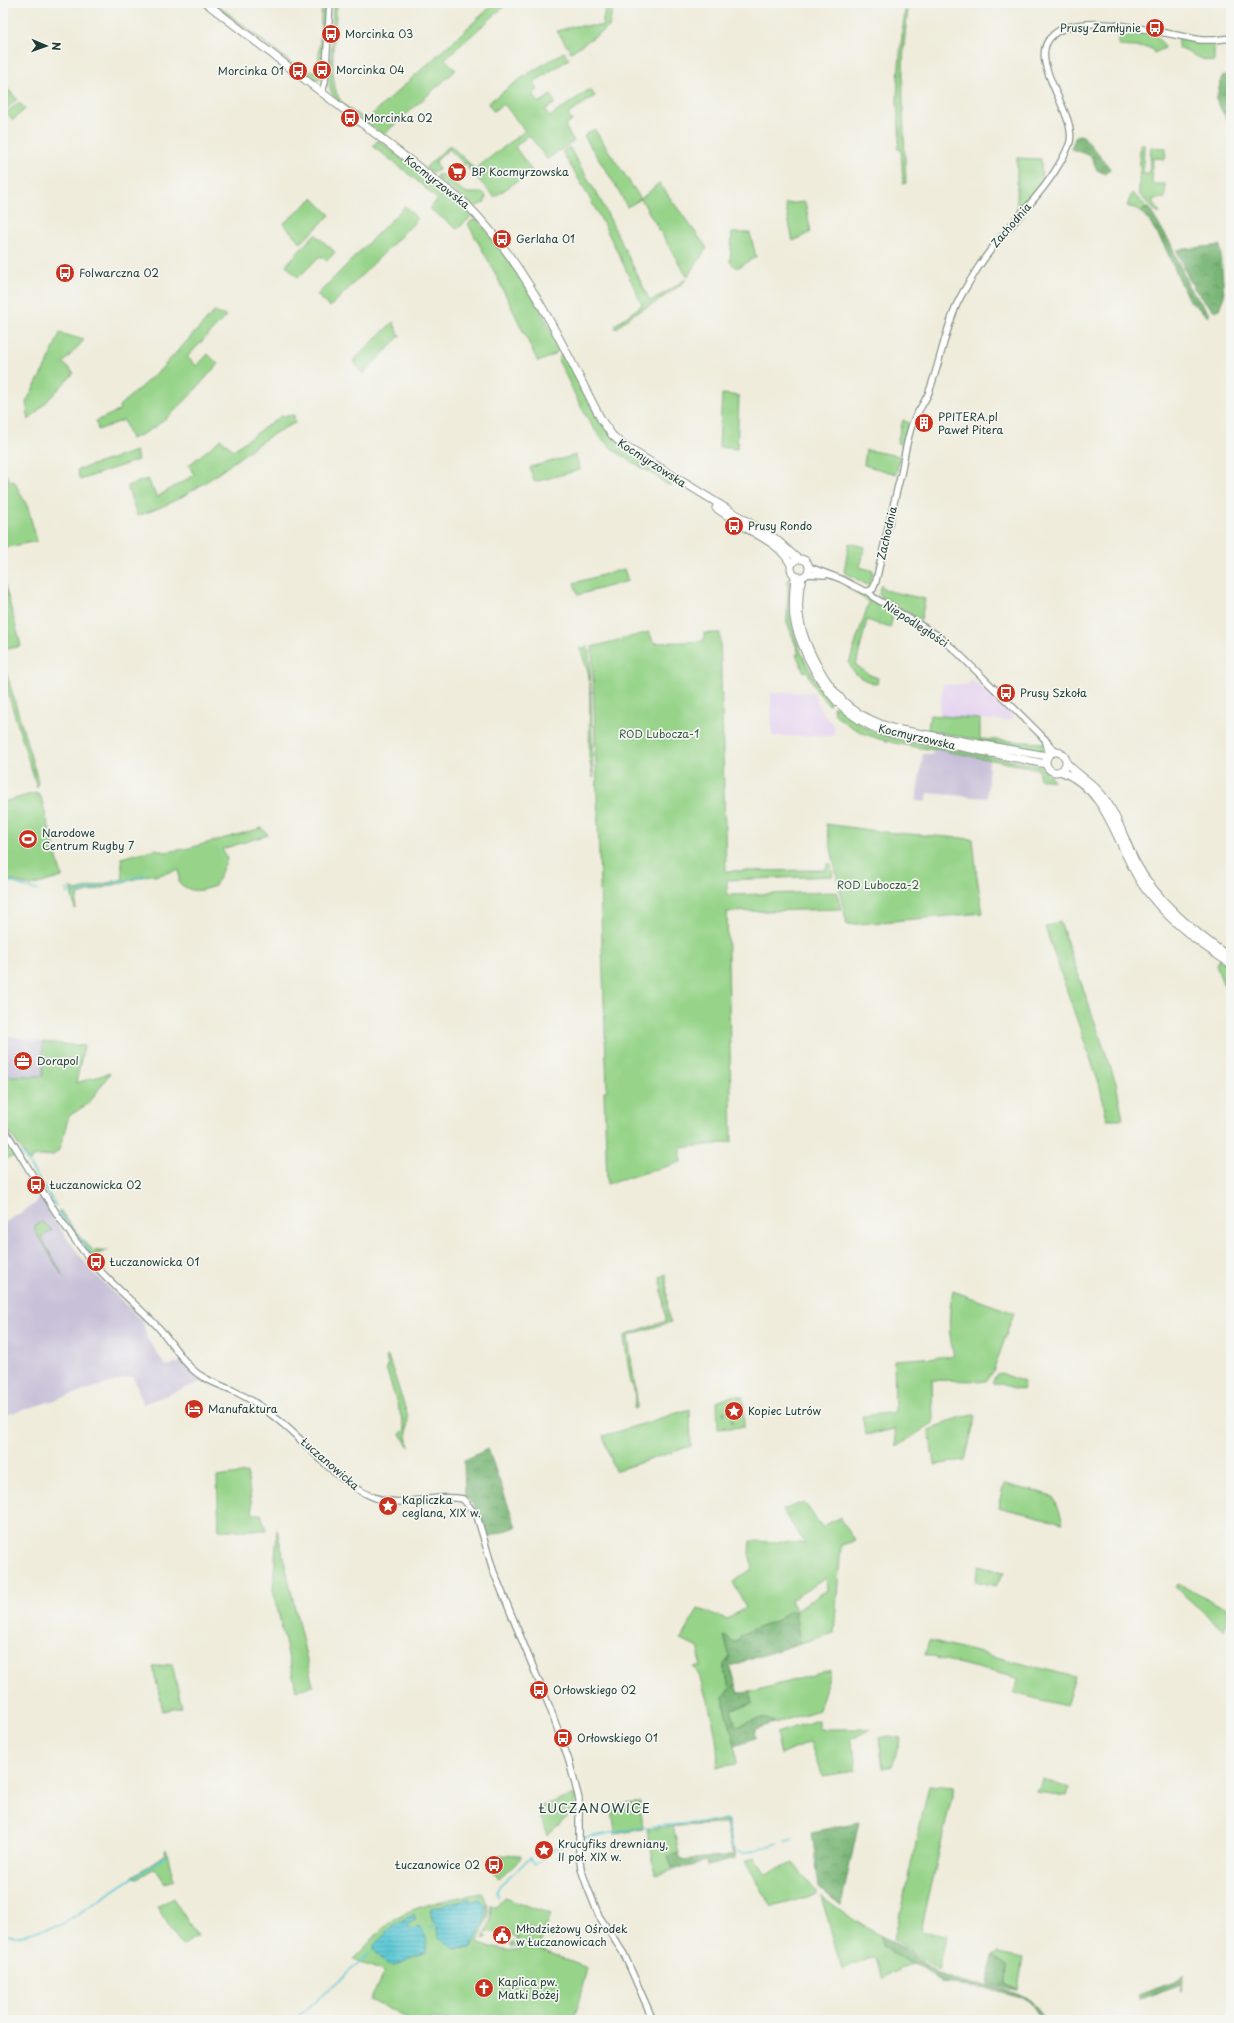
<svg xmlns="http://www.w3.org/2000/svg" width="1234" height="2023" font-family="'Playpen Sans',sans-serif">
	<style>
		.built { fill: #e5d3f0 }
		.industrial { fill: #c7c0d8 }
		.green { fill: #97d48a; stroke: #5b885f; fill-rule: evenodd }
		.forest { fill: url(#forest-crowns); stroke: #4c7a55 }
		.cemetery { fill: url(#cemetery-stones); stroke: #5b885f }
		.water { fill: url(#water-rules); stroke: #3e8385 }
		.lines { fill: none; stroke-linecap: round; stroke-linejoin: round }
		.stream { stroke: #5dc9d6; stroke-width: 1.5 }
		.minor-casing { stroke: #879488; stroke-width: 8 }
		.major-casing { stroke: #879488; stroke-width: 9 }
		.minor { stroke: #fff; stroke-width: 5.5 }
		.major { stroke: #fff; stroke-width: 7 }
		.labels { text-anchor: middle; stroke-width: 3.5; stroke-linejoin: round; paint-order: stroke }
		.poi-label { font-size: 11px; fill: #1f3d34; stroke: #f6f6f2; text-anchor: start }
		.street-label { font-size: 11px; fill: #1f3d34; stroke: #f6f6f2 }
		.park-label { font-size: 11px; fill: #375b45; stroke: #f6f6f2 }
		.quarter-label { font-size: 13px; letter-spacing: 1px; fill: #1f3d34; stroke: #f6f6f2 }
	</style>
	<defs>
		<pattern id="forest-crowns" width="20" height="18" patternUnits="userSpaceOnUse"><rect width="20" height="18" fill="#79b676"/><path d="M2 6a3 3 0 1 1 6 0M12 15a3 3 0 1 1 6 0" fill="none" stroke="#639562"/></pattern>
		<pattern id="cemetery-stones" width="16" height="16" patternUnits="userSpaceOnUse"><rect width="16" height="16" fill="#97d48a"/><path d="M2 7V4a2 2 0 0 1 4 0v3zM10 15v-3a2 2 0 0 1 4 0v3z" fill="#7bad72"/></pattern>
		<pattern id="water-rules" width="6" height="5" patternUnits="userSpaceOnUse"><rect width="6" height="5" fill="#5dc9d6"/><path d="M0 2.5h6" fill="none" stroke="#4ca4ae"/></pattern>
	</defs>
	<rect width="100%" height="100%" fill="#f6f6f2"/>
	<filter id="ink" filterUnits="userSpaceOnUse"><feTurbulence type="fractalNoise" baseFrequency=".025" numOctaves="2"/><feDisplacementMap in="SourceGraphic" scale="8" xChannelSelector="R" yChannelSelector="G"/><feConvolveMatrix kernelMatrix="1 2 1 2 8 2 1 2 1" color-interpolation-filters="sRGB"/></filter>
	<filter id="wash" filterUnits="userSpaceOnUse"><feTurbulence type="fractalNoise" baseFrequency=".012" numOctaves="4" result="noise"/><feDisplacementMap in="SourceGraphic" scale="16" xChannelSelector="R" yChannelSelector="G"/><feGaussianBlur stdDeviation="0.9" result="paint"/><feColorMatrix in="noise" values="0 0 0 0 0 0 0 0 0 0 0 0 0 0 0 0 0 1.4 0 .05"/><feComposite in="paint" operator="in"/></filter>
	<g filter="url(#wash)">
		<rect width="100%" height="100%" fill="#efecdb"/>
		<path class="built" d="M970 679 979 685 1014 718 1012 720 1005 721 939 716 943 684 968 685Z
			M813 692 821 710 834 726V736H772L771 693Z"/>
		<path class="industrial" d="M935 748 989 760 987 798 928 793 926 802 916 801 923 754H933Z
			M3 1035 43 1042V1076H3Z
			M42 1194 53 1219 89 1268 143 1322 147 1338 166 1366 182 1362 204 1381 143 1404 133 1376 3 1416V1224L36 1203Z"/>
		<path class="green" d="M212 3H215L295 66 311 72 318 70 322 3H327L321 79 312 80Z
			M333 3H337C336 27 326 83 341 101 347 109 359 115 366 120L495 3H508L445 59 456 70 383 135 342 105 334 97 330 89 329 79 331 60Z
			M606 3H614L609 27 571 52 557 31 575 26H602Z
			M905 11H908C899 69 904 125 906 183L903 184 901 149H897C902 133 897 116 897 100 898 69 901 40 905 11Z
			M1118 27C1136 31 1157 30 1165 48L1154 53 1151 48 1118 46Z
			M1179 37 1214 43V62L1202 59 1179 48Z
			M564 52 569 59 534 82 538 90 533 94 539 103 551 95 555 103 545 110 549 117 590 89 595 96 568 114 572 121 565 126 574 141 547 159 529 135 515 147 532 171 494 197 467 167 469 166 467 163 465 165 449 149 436 161 439 170 432 172 425 168 450 145 475 169 525 131 504 104 493 111 488 103 523 77Z
			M4 85 17 99 5 110 3 108Z
			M19 102 25 109 13 120 6 113Z
			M594 129 641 199 659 183 707 248 687 277 641 199 627 207 619 191 584 136Z
			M378 140 472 213 470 218 457 229 429 208 438 200 414 178 373 146Z
			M1140 144H1144L1143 174H1149L1151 147 1166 148 1165 159 1153 158 1152 184H1165V198L1153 199V203L1160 213H1157L1139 194Z
			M569 147 601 201 650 301 670 290 686 279 683 283 655 303 633 314 616 329 615 325 642 305C618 251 594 202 562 152Z
			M1017 158 1041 159 1042 183 1017 215Z
			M437 175H442L466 193H484L486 197 485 202 475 207 436 178Z
			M1132 193 1149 209H1144L1142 213 1138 209 1127 206Z
			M313 198 330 215 301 243 283 224Z
			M805 202 811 232 793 241 785 204Z
			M405 206 418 219 330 307 317 295Z
			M474 219 478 220 524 280 561 348 554 355 538 362 494 271 468 224Z
			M732 233H750L756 257 737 268 730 262Z
			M315 234 335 252 327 261 320 256 298 278 286 265Z
			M214 312 226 316 187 357 197 366 208 354 218 364C193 392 167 426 131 439L124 420 98 430 96 421 120 410 119 406 160 370Z
			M393 322 400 336 363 374 353 361Z
			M60 333 84 340 63 363 74 373 29 420 26 402 48 362Z
			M562 354 565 356 600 423 674 480 671 485 666 484C647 468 623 460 605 442 586 424 572 386 559 362L558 358Z
			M722 394 739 396 737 449 719 447Z
			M294 415 295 423C259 438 231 467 198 487 178 500 159 509 137 516L127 486 147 479 157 497 194 475 189 465 221 439 233 450 281 416Z
			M903 420 909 423 904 445 897 443Z
			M866 450 900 456 896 474 864 465Z
			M136 451 138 460 80 480 77 470Z
			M576 455 580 470 534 482 530 467Z
			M3 471 11 482 14 481 28 508 37 541 3 548Z
			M849 543 865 547 860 567 873 571 869 586 844 572Z
			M624 569 628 581 578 595 574 583Z
			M3 578 21 646 3 650Z
			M788 579H791C790 590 788 602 790 613 794 644 811 677 831 701L829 705 817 691 807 671 804 672 796 654H799L787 622Z
			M881 584 884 590 925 599 921 620 879 595Z
			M857 590 894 612 890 628 867 620 856 665 870 675 878 678 877 684C864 681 854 676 849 663L869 602 856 593Z
			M649 632 654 643 704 641V633H720L726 871 826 870 827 864H831L833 876 727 880V895L837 892 841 909 727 912 732 1142 681 1148V1162L607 1184 604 1091 607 1090 592 647Z
			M588 646 590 662 593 778 589 757 590 685 588 671 580 649Z
			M3 661 38 781 37 788 3 677Z
			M833 707H837L866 728 888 737 1041 766 1054 781 1040 779 1038 769 935 749 934 750C899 744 860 740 834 713Z
			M930 715 980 719V739L1043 743 1044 749 1043 751 1034 752 928 730Z
			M36 793 41 797 62 877 31 886 3 878V802Z
			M826 824 884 832 973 839 977 878 983 913 847 925Z
			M262 828 268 835 222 849 227 859 215 886C198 891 194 894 179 883V870L154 876 149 875 78 895 75 909 70 887 76 891 123 879 121 858 156 849 165 852 185 849Z
			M1060 922 1116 1083 1123 1119H1107L1100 1087 1045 927Z
			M1219 959 1231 968V987L1223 984 1216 965Z
			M43 1042 84 1046 76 1083 110 1073 89 1103 69 1116 59 1150 53 1155 32 1157 30 1162 3 1123V1076H43Z
			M3 1134 18 1156 3 1159Z
			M60 1210 78 1235 94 1251 109 1250 92 1256 58 1212Z
			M42 1222 52 1230 41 1237 65 1279 35 1231V1225Z
			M666 1274 668 1315 671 1322 632 1334 628 1337 637 1400V1408L634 1409 635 1398 633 1384 631 1383 624 1337 629 1333 666 1321 660 1277Z
			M953 1291 1014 1313 993 1372 986 1381 932 1380 933 1423 896 1447 895 1429 866 1435 862 1416 895 1412 894 1360 954 1356C948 1335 948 1313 953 1291Z
			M386 1356H388L408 1417 407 1434 409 1447 400 1434 405 1429 386 1368 388 1366Z
			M1001 1373 1024 1382 1022 1390 997 1383 995 1384 993 1381 996 1375Z
			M690 1409 691 1446 615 1471 603 1436Z
			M972 1414 976 1416 965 1460 934 1465 929 1430 949 1421Z
			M247 1473 253 1514H261L266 1530H219L217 1477Z
			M1004 1484 1054 1496 1063 1523 998 1507Z
			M804 1502 822 1527 840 1517 855 1541 841 1545 834 1633 800 1643 795 1611C787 1612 785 1616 778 1620 765 1627 751 1634 738 1642H734L724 1636 730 1657 724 1665 729 1689 723 1698 735 1745 737 1764 717 1767C720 1736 708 1704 699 1675L693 1667H700L699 1648 680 1640 698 1609 728 1619 746 1607 733 1582 753 1568 749 1554 750 1541 805 1543 782 1510ZM826 1578 827 1590 795 1611 791 1600Z
			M277 1530 313 1686 296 1690 273 1589Z
			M979 1566 1004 1572 996 1586 975 1581Z
			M1178 1584 1231 1611 1224 1630 1176 1588Z
			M929 1640 1075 1677 1066 1706 1014 1693 1017 1678 925 1655Z
			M172 1664 182 1707 163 1711 153 1667Z
			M831 1670 819 1710 775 1723C762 1714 750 1722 736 1727L731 1709 752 1704 750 1692Z
			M818 1720V1729H871L850 1740 856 1758 855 1771 822 1776 810 1742 781 1755 776 1733Z
			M889 1736 901 1738 892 1766 883 1768 879 1738Z
			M1043 1779 1070 1789 1067 1796 1036 1792 1041 1787Z
			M929 1785 954 1787 921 1931 947 1936 938 1970 894 1939Z
			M576 1794 574 1811 547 1835 537 1808Z
			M640 1802 643 1829 615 1834 612 1806Z
			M728 1821 726 1824 673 1826 679 1853 668 1856 673 1870 656 1875 647 1829Z
			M166 1849 173 1878 175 1880 165 1883 155 1868 138 1878 132 1877 165 1854Z
			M498 1855 521 1856V1858L499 1878 494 1874V1857Z
			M754 1857 766 1874 793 1863 818 1894 772 1907 745 1861Z
			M482 1893C495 1911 484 1925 478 1942 488 1946 504 1952 515 1950 524 1949 526 1946 536 1948L587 1968 574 2020H411L370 2000 384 1972 353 1959C367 1946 380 1929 396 1918 416 1905 458 1897 482 1893Z
			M821 1896 860 1924 881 1936 882 1946 912 1964 882 1978 874 1957 842 1970Z
			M173 1898 197 1936 182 1946 157 1907Z
			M504 1898 551 1914 539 1946 529 1944 511 1947V1944L516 1942 518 1937 498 1931 497 1933 487 1931 485 1936 488 1937 483 1939 490 1921 491 1905 496 1907Z
			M998 1953 1023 1958 1018 1989 1006 1983 1007 1966 993 1956Z"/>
		<path class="forest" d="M1231 72V124L1227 120 1216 100 1222 77Z
			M1079 135 1083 136 1108 166 1110 169 1106 174 1097 170 1091 156 1071 149 1076 136Z
			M1144 209H1149L1171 244 1188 286 1210 315 1208 317 1188 299 1165 247 1150 222 1142 213Z
			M1220 245 1224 296 1219 309 1215 311C1193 292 1187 277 1177 250Z
			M488 1449 516 1527 486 1538 475 1507 465 1497 464 1460Z
			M789 1611H795L800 1643 730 1666 739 1693 750 1692 752 1704 731 1709 736 1727C750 1723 761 1713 775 1723L755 1729 756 1738 735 1745 723 1698 729 1689 724 1665 730 1657 724 1636 734 1642H738L741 1635 780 1619Z
			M728 1821 735 1859 707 1866 706 1861 673 1870 668 1856 679 1853 681 1860 733 1855 726 1824Z
			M859 1822 841 1905 819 1888 812 1832Z
			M881 1936C891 1941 902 1946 911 1953 922 1961 933 1973 946 1977 979 1989 1030 1981 1044 2020H1042L1030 2002 1022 1997 987 1988 943 1983 919 1966 912 1964 882 1946Z
			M993 1956 1007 1966 1006 1983 1018 1989 987 1984Z
			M1183 1975 1182 1992 1181 1984 1140 1999 1138 1994 1180 1979Z"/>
		<path class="cemetery" d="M734 1395 743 1396 744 1427 718 1429 717 1402Z"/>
		<path class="water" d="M470 1898V1902L480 1900 486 1906 484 1922 471 1948 455 1949 439 1938 436 1925 433 1922 431 1908Z
			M414 1914 416 1920 408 1925 411 1929 419 1926C425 1934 429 1941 426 1952L394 1966 387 1965 374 1950V1945L394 1925Z"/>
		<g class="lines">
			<path class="stream" d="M995 695 1012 712
				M3 879 31 889 38 890
				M67 889 68 894
				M72 894 146 875
				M22 1153 56 1206
				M59 1212 91 1254
				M582 1838 646 1827 726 1820 728 1822 733 1848 737 1852 745 1853 778 1843
				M785 1841 793 1839
				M498 1897 497 1891 500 1885 530 1858 535 1865 553 1850 574 1840
				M429 1927 436 1925
				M422 1930 424 1929
				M3 1935 18 1936 61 1925 166 1856
				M294 2020 370 1953"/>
		</g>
	</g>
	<g filter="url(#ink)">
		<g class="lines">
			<g class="minor-casing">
				<path id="minor" d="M322 92 325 82 330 3
					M809 567 841 579 864 591H868L873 597 937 635 956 651 1040 734 1055 751
					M807 574 825 575
					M868 591 873 589 876 581C884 545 892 509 901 474 904 457 907 438 913 422 917 412 925 402 929 392 939 365 944 336 955 309 959 297 967 286 973 276 1000 229 1048 195 1069 145 1081 116 1023 60 1053 35 1081 10 1166 34 1201 40H1215L1231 38
					M1045 739 1049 754
					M3 1127C32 1173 58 1221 93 1263 113 1286 137 1305 158 1327 170 1340 179 1356 191 1368 203 1380 218 1384 232 1390 249 1398 263 1407 277 1419 307 1442 336 1482 371 1496 402 1510 431 1493 463 1499L477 1516 493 1570 550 1708 569 1761 579 1799V1854L581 1869 587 1886 599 1916 624 1954 653 2020"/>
			</g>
			<g class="major-casing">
				<path id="major" d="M206 3 465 203C527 264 562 345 602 421L612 435 623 445 776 539 798 559
					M716 508C727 515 737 523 748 529 765 539 782 547 791 565
					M791 568a9 9 0 1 1 18 0a9 9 0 1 1-18 0Z
					M795 576C794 590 792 604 794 618 796 632 802 644 807 656 824 691 845 718 883 731L1046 764
					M802 577C799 589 798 601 799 614 802 644 827 689 851 708 864 718 879 724 895 729L1047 756
					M1046 762a10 10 0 1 1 20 0a10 10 0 1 1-20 0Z
					M1066 762C1076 775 1092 781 1102 795 1117 814 1124 839 1135 861 1156 901 1194 932 1231 958
					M1060 771C1110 790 1116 847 1143 886 1165 917 1199 944 1231 964"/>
			</g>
			<use href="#minor" class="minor"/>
			<use href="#major" class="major"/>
		</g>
	</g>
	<defs>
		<g id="bus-disc" transform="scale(1)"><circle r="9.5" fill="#c8321e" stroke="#f6f6f2"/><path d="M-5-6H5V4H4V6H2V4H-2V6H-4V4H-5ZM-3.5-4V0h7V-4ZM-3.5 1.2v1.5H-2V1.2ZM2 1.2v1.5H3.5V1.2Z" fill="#fff"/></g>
		<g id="supermarket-disc" transform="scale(1)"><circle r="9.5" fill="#c8321e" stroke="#f6f6f2"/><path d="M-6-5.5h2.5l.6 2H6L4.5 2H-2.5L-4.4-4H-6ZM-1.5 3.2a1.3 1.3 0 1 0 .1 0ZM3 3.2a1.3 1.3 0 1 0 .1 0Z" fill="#fff"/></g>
		<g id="building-disc" transform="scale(1)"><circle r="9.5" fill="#c8321e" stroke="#f6f6f2"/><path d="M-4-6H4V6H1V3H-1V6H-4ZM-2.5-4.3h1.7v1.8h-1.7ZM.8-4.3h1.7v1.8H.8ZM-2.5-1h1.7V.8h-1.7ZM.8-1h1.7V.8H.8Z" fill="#fff"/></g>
		<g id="stadium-disc" transform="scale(1)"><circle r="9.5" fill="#c8321e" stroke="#f6f6f2"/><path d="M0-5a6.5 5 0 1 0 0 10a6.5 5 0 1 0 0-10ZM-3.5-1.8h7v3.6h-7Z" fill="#fff"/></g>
		<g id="office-disc" transform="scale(1)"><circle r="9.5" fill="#c8321e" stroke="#f6f6f2"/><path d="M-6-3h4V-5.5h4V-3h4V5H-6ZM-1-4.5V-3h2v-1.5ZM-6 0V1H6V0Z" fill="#fff"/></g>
		<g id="hotel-disc" transform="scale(1)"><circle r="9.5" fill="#c8321e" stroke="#f6f6f2"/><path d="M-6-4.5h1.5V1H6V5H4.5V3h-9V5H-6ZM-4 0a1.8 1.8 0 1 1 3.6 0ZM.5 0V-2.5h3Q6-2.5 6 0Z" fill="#fff"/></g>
		<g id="sight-disc" transform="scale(1)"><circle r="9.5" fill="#c8321e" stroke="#f6f6f2"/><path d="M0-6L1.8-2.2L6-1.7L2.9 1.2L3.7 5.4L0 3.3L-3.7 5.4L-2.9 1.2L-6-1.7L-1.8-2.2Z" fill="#fff"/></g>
		<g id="civic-disc" transform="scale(1)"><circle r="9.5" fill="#c8321e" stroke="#f6f6f2"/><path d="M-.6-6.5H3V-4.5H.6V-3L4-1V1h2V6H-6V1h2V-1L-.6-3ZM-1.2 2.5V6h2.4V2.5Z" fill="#fff"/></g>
		<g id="church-disc" transform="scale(1)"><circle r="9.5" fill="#c8321e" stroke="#f6f6f2"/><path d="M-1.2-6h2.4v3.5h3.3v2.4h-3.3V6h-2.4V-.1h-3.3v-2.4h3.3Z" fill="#fff"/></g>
	</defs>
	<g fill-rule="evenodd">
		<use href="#bus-disc" x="1155" y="28"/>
		<use href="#bus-disc" x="331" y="34"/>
		<use href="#bus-disc" x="322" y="70"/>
		<use href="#bus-disc" x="298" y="71"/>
		<use href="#bus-disc" x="350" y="118"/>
		<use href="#supermarket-disc" x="457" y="172"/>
		<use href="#bus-disc" x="502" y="239"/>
		<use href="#bus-disc" x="65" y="273"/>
		<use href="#building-disc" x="924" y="423"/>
		<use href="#bus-disc" x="734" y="526"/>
		<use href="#bus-disc" x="1006" y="693"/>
		<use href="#stadium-disc" x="28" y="839"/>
		<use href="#office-disc" x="23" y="1061"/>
		<use href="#bus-disc" x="36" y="1185"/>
		<use href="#bus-disc" x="96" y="1262"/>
		<use href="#hotel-disc" x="194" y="1409"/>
		<use href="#sight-disc" x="734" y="1411"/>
		<use href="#sight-disc" x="388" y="1506"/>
		<use href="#bus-disc" x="539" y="1690"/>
		<use href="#bus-disc" x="563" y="1738"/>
		<use href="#sight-disc" x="544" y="1850"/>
		<use href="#bus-disc" x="494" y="1865"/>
		<use href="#civic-disc" x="502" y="1935"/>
		<use href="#church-disc" x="484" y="1988"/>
	</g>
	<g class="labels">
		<g class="poi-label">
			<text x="1141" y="32" text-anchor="end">Prusy Zamłynie</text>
			<text x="345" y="38">Morcinka 03</text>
			<text x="336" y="74">Morcinka 04</text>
			<text x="284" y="75" text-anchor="end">Morcinka 01</text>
			<text x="364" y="122">Morcinka 02</text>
			<text x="471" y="176">BP Kocmyrzowska</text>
			<text x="516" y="243">Gerlaha 01</text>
			<text x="79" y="277">Folwarczna 02</text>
			<text x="938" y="421">PPITERA.pl<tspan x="938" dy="13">Paweł Pitera</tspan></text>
			<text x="748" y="530">Prusy Rondo</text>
			<text x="1020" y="697">Prusy Szkoła</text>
			<text x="42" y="837">Narodowe<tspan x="42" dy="13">Centrum Rugby 7</tspan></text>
			<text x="37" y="1065">Dorapol</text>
			<text x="50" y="1189">Łuczanowicka 02</text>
			<text x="110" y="1266">Łuczanowicka 01</text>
			<text x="208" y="1413">Manufaktura</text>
			<text x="748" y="1415">Kopiec Lutrów</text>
			<text x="402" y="1504">Kapliczka<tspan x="402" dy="13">ceglana, XIX w.</tspan></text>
			<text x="553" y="1694">Orłowskiego 02</text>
			<text x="577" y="1742">Orłowskiego 01</text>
			<text x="558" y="1848">Krucyfiks drewniany,<tspan x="558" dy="13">II poł. XIX w.</tspan></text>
			<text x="480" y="1869" text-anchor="end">Łuczanowice 02</text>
			<text x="516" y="1933">Młodzieżowy Ośrodek<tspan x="516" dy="13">w Łuczanowicach</tspan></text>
			<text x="498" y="1986">Kaplica pw.<tspan x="498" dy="13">Matki Bożej</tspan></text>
		</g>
		<g class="street-label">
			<text transform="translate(437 182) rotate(38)" y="4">Kocmyrzowska</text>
			<text transform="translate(1011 225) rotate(-49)" y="4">Zachodnia</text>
			<text transform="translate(652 463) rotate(33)" y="4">Kocmyrzowska</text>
			<text transform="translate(887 533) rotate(-77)" y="4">Zachodnia</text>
			<text transform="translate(916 624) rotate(33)" y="4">Niepodległości</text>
			<text transform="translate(917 737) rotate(13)" y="4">Kocmyrzowska</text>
			<text transform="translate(330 1464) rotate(41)" y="4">Łuczanowicka</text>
		</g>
		<g class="park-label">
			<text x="659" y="738">ROD Lubocza-1</text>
			<text x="878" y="889">ROD Lubocza-2</text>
		</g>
		<g class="quarter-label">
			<text x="595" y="1813">ŁUCZANOWICE</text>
		</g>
	</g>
	<rect width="1234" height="2023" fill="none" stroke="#f6f6f2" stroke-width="16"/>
	<g transform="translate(46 46) rotate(92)" stroke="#f6f6f2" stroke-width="3" paint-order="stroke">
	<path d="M0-3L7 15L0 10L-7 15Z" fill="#1f3d34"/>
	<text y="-6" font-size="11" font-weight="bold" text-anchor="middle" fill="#1f3d34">N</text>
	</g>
</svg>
